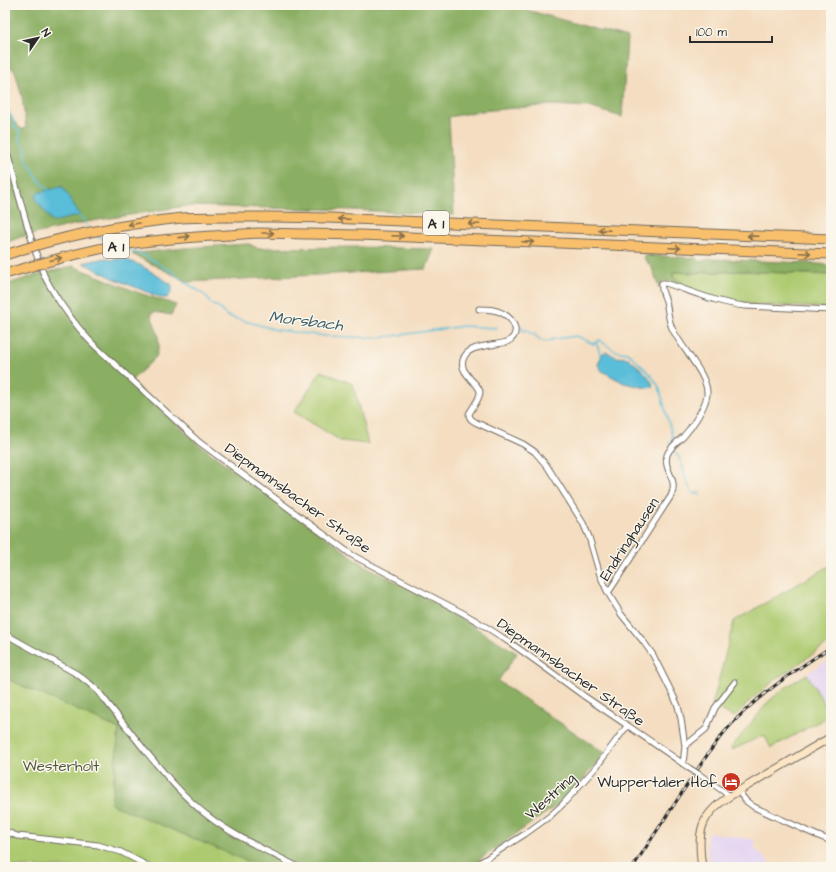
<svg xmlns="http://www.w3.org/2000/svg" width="836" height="872" font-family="'Architects Daughter',sans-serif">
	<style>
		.built { fill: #e3d3f2 }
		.green { fill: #adca70; stroke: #6c7a4e }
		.forest { fill: #8aae62; stroke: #5a6c46 }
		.water { fill: #5abdd9; stroke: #427482 }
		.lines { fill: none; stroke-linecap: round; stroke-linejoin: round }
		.stream { stroke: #5abdd9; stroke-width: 1.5 }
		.street-casing { stroke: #71695f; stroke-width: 7 }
		.secondary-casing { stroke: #71695f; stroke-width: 9 }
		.highway-casing { stroke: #71695f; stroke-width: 11 }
		.street { stroke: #fff; stroke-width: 5 }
		.secondary { stroke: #fce5c4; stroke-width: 7 }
		.highway { stroke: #f8bf6c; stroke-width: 9 }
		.rail-casing { stroke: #2b2b2b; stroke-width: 3 }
		.rail { stroke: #fbf7ec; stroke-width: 1.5; stroke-dasharray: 4.5; stroke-linecap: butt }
		.street-bridge-casing { stroke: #71695f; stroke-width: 7; stroke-linecap: butt }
		.highway-bridge-casing { stroke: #71695f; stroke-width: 11; stroke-linecap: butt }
		.street-bridge { stroke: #fff; stroke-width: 5 }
		.highway-bridge { stroke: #f8bf6c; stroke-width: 9 }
		.oneway { stroke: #876e48 }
		.labels { text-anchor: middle; stroke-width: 3; stroke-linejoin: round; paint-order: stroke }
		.shield { fill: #fbf7ec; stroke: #696865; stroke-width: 1 }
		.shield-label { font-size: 14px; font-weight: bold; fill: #2b2b2b }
		.street-label { font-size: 15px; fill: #2b2b2b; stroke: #fbf7ec }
		.park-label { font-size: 15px; fill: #525b40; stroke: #fbf7ec }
		.poi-label { font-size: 15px; fill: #2b2b2b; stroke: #fbf7ec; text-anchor: end }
		.water-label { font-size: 16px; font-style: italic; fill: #3b5e68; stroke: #fbf7ec }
	</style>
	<rect width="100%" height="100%" fill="#fbf7ec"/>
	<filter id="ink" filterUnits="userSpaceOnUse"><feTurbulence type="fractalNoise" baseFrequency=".025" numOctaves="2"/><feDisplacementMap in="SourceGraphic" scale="8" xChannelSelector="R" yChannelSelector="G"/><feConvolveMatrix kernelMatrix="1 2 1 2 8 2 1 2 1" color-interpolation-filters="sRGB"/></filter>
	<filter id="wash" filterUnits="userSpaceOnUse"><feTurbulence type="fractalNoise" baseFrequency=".012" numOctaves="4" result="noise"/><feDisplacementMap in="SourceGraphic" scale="16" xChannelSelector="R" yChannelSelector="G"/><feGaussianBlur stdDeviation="0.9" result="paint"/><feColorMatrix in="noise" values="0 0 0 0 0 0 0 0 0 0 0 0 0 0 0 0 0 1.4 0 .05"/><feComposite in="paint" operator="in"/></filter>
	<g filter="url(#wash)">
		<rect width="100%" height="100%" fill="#f4ddc0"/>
		<path class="built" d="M831 658V715L807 674Z
			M709 832 755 840V848L769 863 768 867H710L707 848V836Z"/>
		<path class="green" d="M742 271 831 275V308L739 304 690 290 691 288 673 277V272L693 273Z
			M321 371 353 384 368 444 341 441 294 412Z
			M831 565V642L776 679 753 698 734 717 712 706 734 621Z
			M807 674 831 715 771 748 764 735 732 750 731 748 769 701 786 687Z
			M5 676 120 729 265 867H5Z"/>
		<path class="forest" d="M5 5H527V10L627 38 622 117 589 107 552 105 480 111 449 117 454 215 352 210 186 206 86 222 21 237 5 243V104L13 120 21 129H24L26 126 22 97 15 71 5 64Z
			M249 244 257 248 358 247 434 249 426 269 188 282 132 254 184 248Z
			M644 255 696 258 699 262 709 259 806 263 831 265V275L742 271 693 273 673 272V277L692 288 690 290 664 280 662 281 659 288 652 268 644 258Z
			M73 266 139 293 176 305 171 315 154 312 151 314 158 335 159 346 156 357 131 381 198 444 364 565 416 592 517 653 498 681 605 753 567 798 469 867H261L111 804 119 729 5 678V285L33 276Z"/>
		<path class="water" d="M60 187H63L80 215 53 222 36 200V196L37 193Z
			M105 258 111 260 117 259H124L140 265 171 284C174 289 171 293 167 298H162L115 279 83 263Z
			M605 352C610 352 612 356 617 357 621 358 624 357 628 358 636 365 652 376 653 387L647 388 624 383 602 371 598 365 602 354Z"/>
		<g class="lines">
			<path class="stream" d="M5 107 12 117 16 128 20 132 19 142 25 146 27 161 39 180 49 191
				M78 215 84 220 89 229
				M94 235 103 239
				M127 248 131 250 134 252 146 256 150 260 155 261 164 268 170 270 184 282 196 289 207 297 210 303 219 308 227 316 277 330 325 336 378 338 464 326 495 328 496 327
				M521 327H523L522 330 525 331 527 330 529 331 530 334H534L535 335 536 337 539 338V340L546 342 554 339 577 336 594 344 599 340 601 341 615 351 628 353 650 374 658 385 660 390 673 439 670 442 671 445
				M596 342 601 356
				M674 449C676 455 681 460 683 466 683 468 683 471 684 473 687 481 688 489 695 494L699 493 700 495"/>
		</g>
	</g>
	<g filter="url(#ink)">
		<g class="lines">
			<g class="street-casing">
				<path id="street" d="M5 146C18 189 27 233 44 275 48 284 54 293 59 301 70 317 80 331 93 344L199 442 352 555 461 612C504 636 544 667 584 696 619 720 654 743 689 768
					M479 309C487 309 495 309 502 313 514 319 522 334 507 342 494 346 467 344 463 360 461 367 465 372 469 377 472 382 479 385 480 392 480 399 472 408 469 414 469 419 473 421 477 423L523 444 535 452 547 466 583 523 589 537 600 575 608 593 621 614 643 641 653 655 674 697 678 706 681 719 685 746 683 764
					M608 593 671 496C679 478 663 472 667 455 670 447 677 442 683 437 692 427 705 408 707 395 709 375 680 347 672 328 668 319 668 310 666 301 664 295 660 290 662 283H665C691 291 717 303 745 306L831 310
					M5 634 77 674 90 684 98 691C113 710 128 729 143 748 163 772 183 797 208 816 235 837 268 851 298 867
					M685 746 706 729 715 708 735 682
					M700 775 730 796
					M738 791 746 801 754 807 816 835 831 841
					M5 831 17 836 27 837 98 845 121 852 150 867
					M473 867 525 834 550 816 563 804 597 766 627 726"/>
			</g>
			<g class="secondary-casing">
				<path id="secondary" d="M702 867C697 834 699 815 730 796L831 737"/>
			</g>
			<g class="highway-casing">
				<path id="highway" d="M228 217H270L329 218 831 239
					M229 235 257 233 360 235 831 254"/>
			</g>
			<use href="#street" class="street"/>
			<use href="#secondary" class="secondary"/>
			<use href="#highway" class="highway"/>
			<g class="rail-casing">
				<path id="rail" d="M633 867C651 840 669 812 687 785 700 766 712 746 728 728 758 695 794 671 831 647"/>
			</g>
			<use href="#rail" class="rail"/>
			<g class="street-bridge-casing">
				<path id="street-bridge" d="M689 768 700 775"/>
			</g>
			<g class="highway-bridge-casing">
				<path id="highway-bridge" d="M5 255C62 236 122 224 182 218 197 217 213 217 228 217
					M5 274C41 263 77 253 114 246 152 240 191 237 229 235"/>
			</g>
			<use href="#street-bridge" class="street-bridge"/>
			<use href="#highway-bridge" class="highway-bridge"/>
		</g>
		<defs><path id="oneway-shaft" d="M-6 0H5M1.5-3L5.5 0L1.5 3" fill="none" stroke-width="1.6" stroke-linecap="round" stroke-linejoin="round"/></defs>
		<g class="oneway">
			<use href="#oneway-shaft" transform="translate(344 219) rotate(-178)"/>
			<use href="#oneway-shaft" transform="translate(134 224) rotate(171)"/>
			<use href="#oneway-shaft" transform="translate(474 224) rotate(-177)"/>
			<use href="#oneway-shaft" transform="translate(604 230) rotate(-178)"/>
			<use href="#oneway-shaft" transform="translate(268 233)"/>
			<use href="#oneway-shaft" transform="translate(398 236) rotate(2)"/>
			<use href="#oneway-shaft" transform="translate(753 236) rotate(-178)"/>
			<use href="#oneway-shaft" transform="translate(184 237) rotate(-6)"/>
			<use href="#oneway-shaft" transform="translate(528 242) rotate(2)"/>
			<use href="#oneway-shaft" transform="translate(675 248) rotate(2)"/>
			<use href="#oneway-shaft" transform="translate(805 253) rotate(2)"/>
			<use href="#oneway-shaft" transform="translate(56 259) rotate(-14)"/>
		</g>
	</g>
	<defs>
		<g id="hotel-disc" transform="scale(1)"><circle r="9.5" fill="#c8321e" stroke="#fbf7ec"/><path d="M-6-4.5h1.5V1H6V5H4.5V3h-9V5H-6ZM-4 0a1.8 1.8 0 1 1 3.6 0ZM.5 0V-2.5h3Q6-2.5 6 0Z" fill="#fff"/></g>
	</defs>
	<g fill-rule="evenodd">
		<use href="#hotel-disc" x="731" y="782"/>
	</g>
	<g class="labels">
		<g class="shield">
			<rect x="423" y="211" width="26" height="24" rx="3"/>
			<rect x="103" y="234" width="26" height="24" rx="3"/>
		</g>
		<g class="shield-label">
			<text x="436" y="228">A 1</text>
			<text x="116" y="251">A 1</text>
		</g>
		<g class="street-label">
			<text transform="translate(298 498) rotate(36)" y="5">Diepmannsbacher Straße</text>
			<text transform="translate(629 539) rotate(-57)" y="5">Endringhausen</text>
			<text transform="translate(571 672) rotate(35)" y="5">Diepmannsbacher Straße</text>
			<text transform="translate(550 796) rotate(-42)" y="5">Westring</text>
		</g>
		<g class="park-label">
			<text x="61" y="771">Westerholt</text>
		</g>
		<g class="poi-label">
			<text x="717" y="787">Wuppertaler Hof</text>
		</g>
		<g class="water-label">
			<text transform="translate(306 320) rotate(7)" y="6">Morsbach</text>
		</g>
	</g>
	<rect width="836" height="872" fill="none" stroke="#fbf7ec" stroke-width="20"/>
	<g transform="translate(38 38) rotate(56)" stroke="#fbf7ec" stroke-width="3" paint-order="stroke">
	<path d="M0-3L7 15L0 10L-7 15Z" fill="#2b2b2b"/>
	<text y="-6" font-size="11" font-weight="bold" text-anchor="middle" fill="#2b2b2b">N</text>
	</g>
	<path d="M690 36v6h82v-6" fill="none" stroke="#2b2b2b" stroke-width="2"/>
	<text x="696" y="36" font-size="12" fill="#2b2b2b" stroke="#fbf7ec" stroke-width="3" paint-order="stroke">100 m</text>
</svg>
